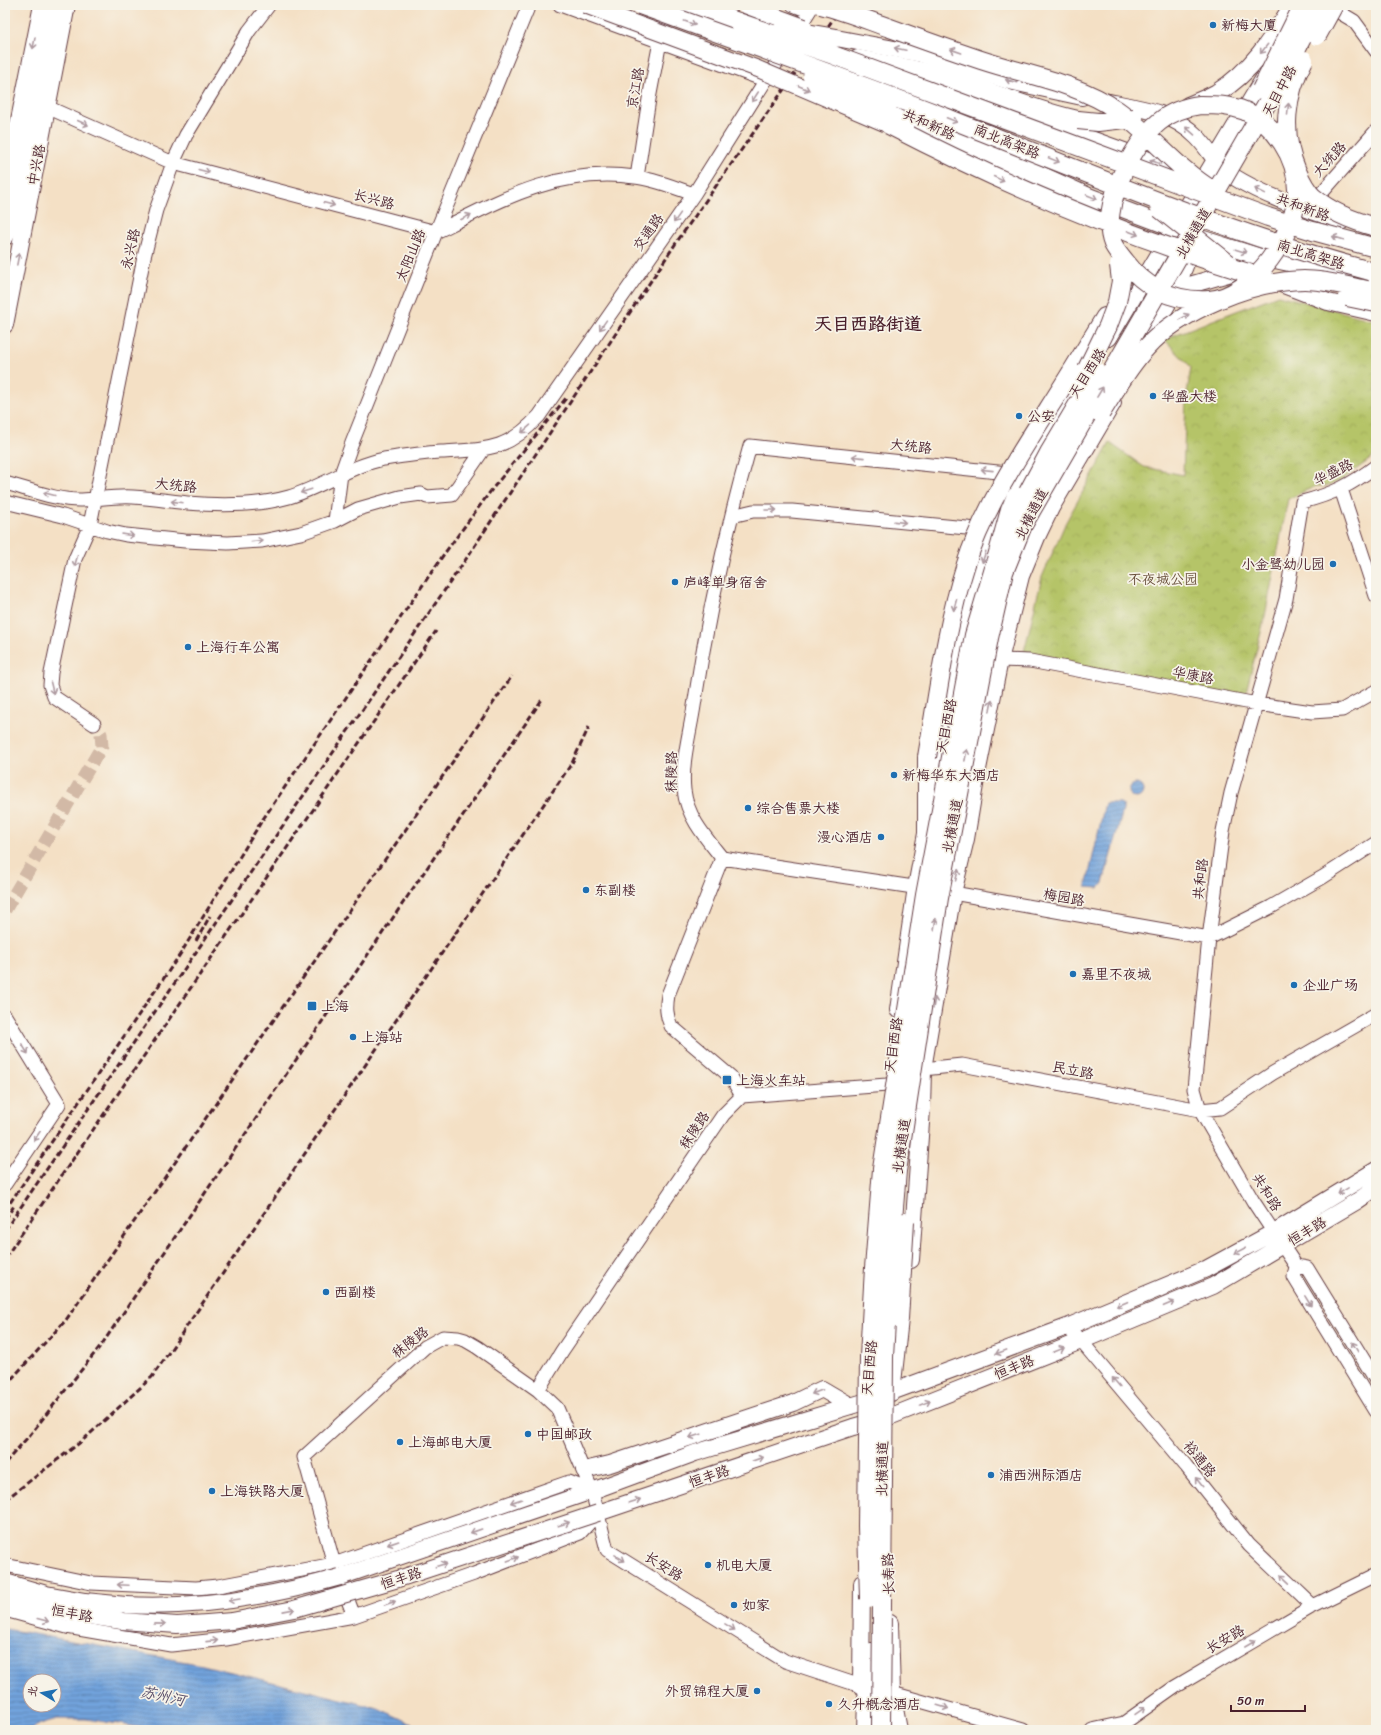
<svg xmlns="http://www.w3.org/2000/svg" width="1381" height="1735" font-family="Sriracha,'LXGW WenKai TC',sans-serif">
	<style>
		.park { fill: url(#park-crowns); stroke: #807249 }
		.water { fill: url(#water-rules); stroke: #5e6184; fill-rule: evenodd }
		.lines { fill: none; stroke-linecap: round; stroke-linejoin: round }
		.minor-tunnel { stroke: #d2b9a6; stroke-width: 13; stroke-dasharray: 13 6; stroke-linecap: butt }
		.minor-casing { stroke: #643c42; stroke-width: 15 }
		.major-casing { stroke: #643c42; stroke-width: 18 }
		.highway-casing { stroke: #643c42; stroke-width: 20 }
		.minor { stroke: #fff; stroke-width: 13 }
		.major { stroke: #fff; stroke-width: 16 }
		.highway { stroke: #fff; stroke-width: 18 }
		.rail { stroke: #4a1f2b; stroke-width: 3; stroke-dasharray: 6 3; stroke-linecap: butt }
		.major-bridge-casing { stroke: #643c42; stroke-width: 18; stroke-linecap: butt }
		.highway-bridge-casing { stroke: #643c42; stroke-width: 20; stroke-linecap: butt }
		.major-bridge { stroke: #fff; stroke-width: 16 }
		.highway-bridge { stroke: #fff; stroke-width: 18 }
		.oneway { stroke: #ae9aa0 }
		.poi-dot { fill: #1f6fb2; stroke: #f7f3e8; stroke-width: 1.5 }
		.labels { text-anchor: middle; stroke-width: 3.5; stroke-linejoin: round; paint-order: stroke }
		.poi-label { font-size: 14px; fill: #4a1f2b; stroke: #f7f3e8; text-anchor: start }
		.street-label { font-size: 14px; fill: #4a1f2b; stroke: #f7f3e8 }
		.park-label { font-size: 14px; fill: #6a513d; stroke: #f7f3e8 }
		.water-label { font-size: 15px; font-style: italic; fill: #584d69; stroke: #f7f3e8 }
		.district-label { font-size: 18px; font-weight: bold; fill: #4a1f2b; stroke: #f7f3e8 }
	</style>
	<defs>
		<pattern id="park-crowns" width="20" height="18" patternUnits="userSpaceOnUse"><rect width="20" height="18" fill="#b5c467"/><path d="M2 6a3 3 0 1 1 6 0M12 15a3 3 0 1 1 6 0" fill="none" stroke="#9da85a"/></pattern>
		<pattern id="water-rules" width="6" height="5" patternUnits="userSpaceOnUse"><rect width="6" height="5" fill="#71a3dc"/><path d="M0 2.5h6" fill="none" stroke="#5f84b3"/></pattern>
	</defs>
	<rect width="100%" height="100%" fill="#f7f3e8"/>
	<filter id="ink" filterUnits="userSpaceOnUse"><feTurbulence type="fractalNoise" baseFrequency=".025" numOctaves="2"/><feDisplacementMap in="SourceGraphic" scale="8" xChannelSelector="R" yChannelSelector="G"/><feConvolveMatrix kernelMatrix="1 2 1 2 8 2 1 2 1" color-interpolation-filters="sRGB"/></filter>
	<filter id="wash" filterUnits="userSpaceOnUse"><feTurbulence type="fractalNoise" baseFrequency=".012" numOctaves="4" result="noise"/><feDisplacementMap in="SourceGraphic" scale="16" xChannelSelector="R" yChannelSelector="G"/><feGaussianBlur stdDeviation="0.9" result="paint"/><feColorMatrix in="noise" values="0 0 0 0 0 0 0 0 0 0 0 0 0 0 0 0 0 1.4 0 .05"/><feComposite in="paint" operator="in"/></filter>
	<g filter="url(#wash)">
		<rect width="100%" height="100%" fill="#f4e0c5"/>
		<path class="park" d="M1278 295 1376 321V455L1340 481 1328 486H1316L1288 499 1265 616 1243 704 1023 656 1042 577 1066 522 1110 443 1144 467 1183 475 1186 400 1191 367 1164 339Z"/>
		<path class="water" d="M1129 791a7 7 0 1 1 14 0a7 7 0 1 1-14 0Z
			M1105 803H1120L1123 805V810L1103 883 1099 888 1086 887Z
			M6 1629 203 1665 378 1708 425 1730H159L86 1719H57L36 1725 32 1730H5V1630ZM30 1681H54V1705H30Z"/>
	</g>
	<g filter="url(#ink)">
		<g class="lines">
			<path class="minor-tunnel" d="M5 910 102 746 101 734 94 724"/>
			<g class="minor-casing">
				<path id="minor" d="M560 5 759 78
					M793 5 809 11
					M1327 5 1354 21 1376 51
					M47 107 173 163 436 232C500 200 561 166 635 177 655 179 675 188 694 194
					M637 177 649 99 667 5
					M1311 205 1376 131
					M5 483C28 489 58 501 82 500 99 499 115 496 133 497 151 498 169 501 187 503 220 506 257 506 289 497 322 487 350 466 384 459 403 456 422 453 441 452 486 449 506 452 539 416L694 194 813 5
					M1341 489 1376 596
					M5 502 63 516 107 531 126 535 185 541 228 543 262 541 301 533 335 521 358 509 400 497 421 494 427 497 452 495 483 450
					M732 516 753 511H792L987 530
					M335 521 341 474 352 443 436 232 529 5
					M1000 660 1030 661 1257 704 1312 712 1342 710 1376 691
					M94 724 54 697 50 685 51 673 75 559 90 525 144 257 156 210 164 188 173 163 186 135 249 31 269 5
					M722 858C706 838 687 817 684 790 681 763 690 733 694 706 707 619 726 531 750 446L1017 474
					M722 858 953 893 1209 938 1271 907 1323 877 1376 843
					M722 858 668 995C666 1007 666 1015 671 1026L731 1077 742 1096
					M5 1016 59 1104 5 1184
					M742 1096 887 1085 923 1069 962 1065 1200 1110 1220 1108 1273 1073 1376 1014
					M1296 1266 1253 1201 1200 1110 1194 1089 1209 938 1223 831 1231 793 1286 599 1302 502C1333 494 1351 485 1376 466
					M1296 1266 1294 1277 1376 1411
					M1296 1266 1307 1268 1376 1380
					M1067 1327 1081 1341 1186 1466 1249 1545 1313 1606
					M538 1390 562 1351 723 1115 742 1096
					M5 1565 91 1583 196 1588 218 1586 334 1564 569 1482 592 1491
					M5 1610 67 1627 171 1645 226 1639 354 1616 474 1574 580 1533 598 1513
					M354 1616 334 1564 304 1457 425 1347 443 1337 458 1338 465 1340 477 1347 538 1390 557 1408 592 1491 607 1550 785 1661 861 1686
					M892 1693 1023 1730
					M1092 1730 1124 1723 1175 1687 1313 1606 1376 1575"/>
			</g>
			<g class="major-casing">
				<path id="major" d="M836 38 921 54 1009 81 1082 97
					M959 93 1016 112 1185 173 1188 172
					M1104 101C1139 108 1171 111 1197 137 1210 150 1217 167 1234 177 1268 198 1305 209 1342 221
					M892 107 1091 197 1197 237 1257 256 1376 282
					M5 190 42 5
					M1276 282 1328 302 1376 313
					M1176 289 1245 269
					M5 325 67 5
					M1109 338 1265 76
					M1144 346 1176 289 1194 243
					M898 1010 916 887 957 668 979 574 986 553 1008 499 1022 474 1083 380
					M911 1260 922 1109 923 1069 953 893 966 839 976 779 1000 660 1021 576 1037 537 1051 508 1113 403
					M584 1470 610 1464 793 1403 822 1389 851 1406
					M598 1513 853 1427 889 1417 1081 1341 1213 1286 1357 1201 1376 1188
					M340 1577 592 1491 695 1453 867 1401 1067 1327 1206 1269 1274 1232 1376 1170
					M5 1582 46 1594 85 1601 126 1605
					M5 1596 69 1613 122 1621
					M890 1623 892 1693 899 1730
					M861 1686 862 1583"/>
			</g>
			<g class="highway-casing">
				<path id="highway" d="M691 5 738 22
					M858 59C892 65 926 71 959 82 999 94 1037 112 1078 120
					M1188 106C1198 102 1208 98 1217 93 1251 72 1273 39 1293 5
					M919 134 948 144 1061 192 1089 212 1092 216
					M5 236 13 215 22 182 56 5
					M1072 371 1105 317
					M927 832V757
					M891 1392 899 1319
					M866 1730 867 1700 871 1652"/>
			</g>
			<use href="#minor" class="minor"/>
			<use href="#major" class="major"/>
			<use href="#highway" class="highway"/>
			<path class="rail" d="M196 941 210 916
				M5 1210 181 953 261 822 444 554 493 488 567 397
				M5 1219 14 1206
				M5 1230 466 559 676 243 843 5
				M5 1258 436 631
				M5 1386 66 1320 512 676
				M5 1463 29 1436 102 1344 543 698
				M5 1500 82 1441 152 1377 572 763 589 727"/>
			<g class="major-bridge-casing">
				<path id="major-bridge" d="M585 5 758 69 889 125
					M745 5 804 27
					M126 1605C199 1609 269 1597 340 1577
					M122 1621 177 1625 207 1623 232 1621 294 1609 398 1579 598 1513"/>
			</g>
			<g class="highway-bridge-casing">
				<path id="highway-bridge" d="M640 5C745 43 851 80 955 121 1092 175 1227 233 1370 271
					M821 5C845 11 867 20 890 28 920 39 951 50 981 60 1026 75 1078 83 1117 110 1151 134 1176 168 1212 190
					M738 22 833 55 1268 217 1313 231 1376 248
					M783 29 836 38
					M1317 36 1334 5
					M1304 60C1285 95 1281 134 1297 171 1301 180 1306 190 1313 197 1332 213 1353 221 1376 227
					M812 77 906 123
					M1261 90 1303 5
					M1200 105C1215 105 1230 105 1245 111 1275 124 1297 157 1297 190 1298 231 1253 297 1209 300 1174 302 1146 289 1125 261 1121 256 1116 250 1113 244 1099 209 1132 144 1159 122 1171 112 1185 107 1200 105Z
					M1078 120 1098 122 1134 118
					M889 125C1009 187 1135 240 1265 278
					M1160 209 1228 263
					M1347 297 1376 303
					M1080 383 1108 326 1117 302 1121 281 1119 265
					M1101 413C1115 391 1128 367 1146 348 1181 309 1252 281 1304 280 1325 280 1347 286 1367 290
					M1018 511 1050 451 1097 372
					M994 567 1010 510 1016 496
					M927 757C938 693 946 626 966 564 987 498 1036 430 1072 371
					M899 1319 905 1222
					M869 1599 867 1526 869 1357 874 1268 882 1169 925 895 974 635 994 568
					M881 1730 884 1357 889 1269 897 1171 939 898 989 638 1004 572 1023 525 1281 79 1319 5"/>
			</g>
			<use href="#major-bridge" class="major-bridge"/>
			<use href="#highway-bridge" class="highway-bridge"/>
		</g>
		<defs><path id="oneway-shaft" d="M-6 0H5M1.5-3L5.5 0L1.5 3" fill="none" stroke-width="1.6" stroke-linecap="round" stroke-linejoin="round"/></defs>
		<g class="oneway">
			<use href="#oneway-shaft" transform="translate(690 23) rotate(20)"/>
			<use href="#oneway-shaft" transform="translate(34 43) rotate(101)"/>
			<use href="#oneway-shaft" transform="translate(900 49) rotate(-168)"/>
			<use href="#oneway-shaft" transform="translate(1264 49) rotate(128)"/>
			<use href="#oneway-shaft" transform="translate(956 51) rotate(-161)"/>
			<use href="#oneway-shaft" transform="translate(1011 81) rotate(-164)"/>
			<use href="#oneway-shaft" transform="translate(804 88) rotate(23)"/>
			<use href="#oneway-shaft" transform="translate(755 97) rotate(123)"/>
			<use href="#oneway-shaft" transform="translate(1288 109) rotate(-85)"/>
			<use href="#oneway-shaft" transform="translate(952 120) rotate(22)"/>
			<use href="#oneway-shaft" transform="translate(83 123) rotate(24)"/>
			<use href="#oneway-shaft" transform="translate(1190 131) rotate(-139)"/>
			<use href="#oneway-shaft" transform="translate(1054 160) rotate(22)"/>
			<use href="#oneway-shaft" transform="translate(1155 162) rotate(-160)"/>
			<use href="#oneway-shaft" transform="translate(204 171) rotate(15)"/>
			<use href="#oneway-shaft" transform="translate(999 179) rotate(25)"/>
			<use href="#oneway-shaft" transform="translate(1260 191) rotate(-154)"/>
			<use href="#oneway-shaft" transform="translate(1092 197) rotate(22)"/>
			<use href="#oneway-shaft" transform="translate(329 204) rotate(15)"/>
			<use href="#oneway-shaft" transform="translate(466 217) rotate(-27)"/>
			<use href="#oneway-shaft" transform="translate(677 218) rotate(125)"/>
			<use href="#oneway-shaft" transform="translate(1133 233) rotate(21)"/>
			<use href="#oneway-shaft" transform="translate(1338 238) rotate(-164)"/>
			<use href="#oneway-shaft" transform="translate(1241 251) rotate(18)"/>
			<use href="#oneway-shaft" transform="translate(18 259) rotate(-79)"/>
			<use href="#oneway-shaft" transform="translate(1184 317) rotate(-29)"/>
			<use href="#oneway-shaft" transform="translate(603 325) rotate(125)"/>
			<use href="#oneway-shaft" transform="translate(1100 392) rotate(-59)"/>
			<use href="#oneway-shaft" transform="translate(526 429) rotate(139)"/>
			<use href="#oneway-shaft" transform="translate(858 457) rotate(-174)"/>
			<use href="#oneway-shaft" transform="translate(987 470) rotate(-174)"/>
			<use href="#oneway-shaft" transform="translate(306 491) rotate(162)"/>
			<use href="#oneway-shaft" transform="translate(49 494) rotate(-166)"/>
			<use href="#oneway-shaft" transform="translate(177 502) rotate(-173)"/>
			<use href="#oneway-shaft" transform="translate(771 510)"/>
			<use href="#oneway-shaft" transform="translate(900 522) rotate(6)"/>
			<use href="#oneway-shaft" transform="translate(128 535) rotate(8)"/>
			<use href="#oneway-shaft" transform="translate(257 541) rotate(-6)"/>
			<use href="#oneway-shaft" transform="translate(984 557) rotate(108)"/>
			<use href="#oneway-shaft" transform="translate(76 561) rotate(106)"/>
			<use href="#oneway-shaft" transform="translate(955 605) rotate(105)"/>
			<use href="#oneway-shaft" transform="translate(52 688) rotate(76)"/>
			<use href="#oneway-shaft" transform="translate(991 706) rotate(-79)"/>
			<use href="#oneway-shaft" transform="translate(966 755) rotate(-79)"/>
			<use href="#oneway-shaft" transform="translate(957 875) rotate(-76)"/>
			<use href="#oneway-shaft" transform="translate(935 924) rotate(-81)"/>
			<use href="#oneway-shaft" transform="translate(934 1003) rotate(-81)"/>
			<use href="#oneway-shaft" transform="translate(25 1049) rotate(58)"/>
			<use href="#oneway-shaft" transform="translate(37 1136) rotate(124)"/>
			<use href="#oneway-shaft" transform="translate(1343 1191) rotate(149)"/>
			<use href="#oneway-shaft" transform="translate(1240 1251) rotate(152)"/>
			<use href="#oneway-shaft" transform="translate(1308 1301) rotate(58)"/>
			<use href="#oneway-shaft" transform="translate(1122 1304) rotate(157)"/>
			<use href="#oneway-shaft" transform="translate(1169 1304) rotate(-23)"/>
			<use href="#oneway-shaft" transform="translate(1355 1347) rotate(-122)"/>
			<use href="#oneway-shaft" transform="translate(1059 1350) rotate(-22)"/>
			<use href="#oneway-shaft" transform="translate(1001 1352) rotate(160)"/>
			<use href="#oneway-shaft" transform="translate(1116 1382) rotate(-130)"/>
			<use href="#oneway-shaft" transform="translate(817 1392) rotate(159)"/>
			<use href="#oneway-shaft" transform="translate(925 1403) rotate(-22)"/>
			<use href="#oneway-shaft" transform="translate(695 1436) rotate(162)"/>
			<use href="#oneway-shaft" transform="translate(758 1459) rotate(-19)"/>
			<use href="#oneway-shaft" transform="translate(1199 1482) rotate(-129)"/>
			<use href="#oneway-shaft" transform="translate(516 1501) rotate(161)"/>
			<use href="#oneway-shaft" transform="translate(635 1501) rotate(-18)"/>
			<use href="#oneway-shaft" transform="translate(564 1524) rotate(-18)"/>
			<use href="#oneway-shaft" transform="translate(476 1531) rotate(161)"/>
			<use href="#oneway-shaft" transform="translate(393 1543) rotate(161)"/>
			<use href="#oneway-shaft" transform="translate(620 1558) rotate(32)"/>
			<use href="#oneway-shaft" transform="translate(513 1559) rotate(-20)"/>
			<use href="#oneway-shaft" transform="translate(441 1565) rotate(-18)"/>
			<use href="#oneway-shaft" transform="translate(1285 1579) rotate(-137)"/>
			<use href="#oneway-shaft" transform="translate(123 1585) rotate(-177)"/>
			<use href="#oneway-shaft" transform="translate(234 1600) rotate(171)"/>
			<use href="#oneway-shaft" transform="translate(390 1603) rotate(-19)"/>
			<use href="#oneway-shaft" transform="translate(289 1610) rotate(-11)"/>
			<use href="#oneway-shaft" transform="translate(43 1620) rotate(15)"/>
			<use href="#oneway-shaft" transform="translate(160 1624) rotate(1)"/>
			<use href="#oneway-shaft" transform="translate(730 1627) rotate(32)"/>
			<use href="#oneway-shaft" transform="translate(212 1641) rotate(-6)"/>
			<use href="#oneway-shaft" transform="translate(1250 1643) rotate(-30)"/>
			<use href="#oneway-shaft" transform="translate(943 1707) rotate(16)"/>
			<use href="#oneway-shaft" transform="translate(1140 1711) rotate(-35)"/>
		</g>
	</g>
	<g class="poi-dot">
		<circle cx="1213" cy="25" r="4"/>
		<circle cx="1153" cy="396" r="4"/>
		<circle cx="1019" cy="416" r="4"/>
		<circle cx="1333" cy="564" r="4"/>
		<circle cx="675" cy="582" r="4"/>
		<circle cx="188" cy="647" r="4"/>
		<circle cx="894" cy="775" r="4"/>
		<circle cx="748" cy="808" r="4"/>
		<circle cx="881" cy="837" r="4"/>
		<circle cx="586" cy="890" r="4"/>
		<circle cx="1073" cy="974" r="4"/>
		<circle cx="1294" cy="985" r="4"/>
		<rect x="307" y="1001" width="10" height="10" rx="2"/>
		<circle cx="353" cy="1037" r="4"/>
		<rect x="722" y="1075" width="10" height="10" rx="2"/>
		<circle cx="326" cy="1292" r="4"/>
		<circle cx="528" cy="1434" r="4"/>
		<circle cx="400" cy="1442" r="4"/>
		<circle cx="991" cy="1475" r="4"/>
		<circle cx="212" cy="1491" r="4"/>
		<circle cx="708" cy="1565" r="4"/>
		<circle cx="734" cy="1605" r="4"/>
		<circle cx="757" cy="1691" r="4"/>
		<circle cx="829" cy="1704" r="4"/>
	</g>
	<g class="labels">
		<g class="poi-label">
			<text x="1221" y="30">新梅大廈</text>
			<text x="1161" y="401">华盛大楼</text>
			<text x="1027" y="421">公安</text>
			<text x="1325" y="569" text-anchor="end">小金鹭幼儿园</text>
			<text x="683" y="587">庐峰单身宿舍</text>
			<text x="196" y="652">上海行车公寓</text>
			<text x="902" y="780">新梅华东大酒店</text>
			<text x="756" y="813">综合售票大楼</text>
			<text x="873" y="842" text-anchor="end">漫心酒店</text>
			<text x="594" y="895">东副楼</text>
			<text x="1081" y="979">嘉里不夜城</text>
			<text x="1302" y="990">企业广场</text>
			<text x="321" y="1011">上海</text>
			<text x="361" y="1042">上海站</text>
			<text x="736" y="1085">上海火车站</text>
			<text x="334" y="1297">西副楼</text>
			<text x="536" y="1439">中国邮政</text>
			<text x="408" y="1447">上海邮电大厦</text>
			<text x="999" y="1480">浦西洲际酒店</text>
			<text x="220" y="1496">上海铁路大厦</text>
			<text x="716" y="1570">机电大厦</text>
			<text x="742" y="1610">如家</text>
			<text x="749" y="1696" text-anchor="end">外贸锦程大厦</text>
			<text x="837" y="1709">久升概念酒店</text>
		</g>
		<g class="street-label">
			<text transform="translate(635 88) rotate(-80)" y="5">京江路</text>
			<text transform="translate(1279 91) rotate(-62)" y="5">天目中路</text>
			<text transform="translate(929 124) rotate(24)" y="5">共和新路</text>
			<text transform="translate(1007 141) rotate(22)" y="5">南北高架路</text>
			<text transform="translate(1329 159) rotate(-48)" y="5">大统路</text>
			<text transform="translate(36 165) rotate(-79)" y="5">中兴路</text>
			<text transform="translate(374 199) rotate(15)" y="5">长兴路</text>
			<text transform="translate(1303 207) rotate(20)" y="5">共和新路</text>
			<text transform="translate(648 232) rotate(-55)" y="5">交通路</text>
			<text transform="translate(1193 233) rotate(-60)" y="5">北横通道</text>
			<text transform="translate(130 249) rotate(-77)" y="5">永兴路</text>
			<text transform="translate(1311 254) rotate(17)" y="5">南北高架路</text>
			<text transform="translate(410 255) rotate(-68)" y="5">太阳山路</text>
			<text transform="translate(1087 373) rotate(-57)" y="5">天目西路</text>
			<text transform="translate(911 446) rotate(6)" y="5">大统路</text>
			<text transform="translate(1333 472) rotate(-26)" y="5">华盛路</text>
			<text transform="translate(176 485) rotate(6)" y="5">大统路</text>
			<text transform="translate(1031 514) rotate(-63)" y="5">北横通道</text>
			<text transform="translate(1193 675) rotate(11)" y="5">华康路</text>
			<text transform="translate(946 726) rotate(-79)" y="5">天目西路</text>
			<text transform="translate(671 772) rotate(-89)" y="5">秣陵路</text>
			<text transform="translate(952 826) rotate(-79)" y="5">北横通道</text>
			<text transform="translate(1200 879) rotate(-83)" y="5">共和路</text>
			<text transform="translate(1064 897) rotate(10)" y="5">梅园路</text>
			<text transform="translate(893 1045) rotate(-82)" y="5">天目西路</text>
			<text transform="translate(1073 1070) rotate(11)" y="5">民立路</text>
			<text transform="translate(694 1130) rotate(-56)" y="5">秣陵路</text>
			<text transform="translate(901 1146) rotate(-82)" y="5">北横通道</text>
			<text transform="translate(1267 1192) rotate(58)" y="5">共和路</text>
			<text transform="translate(1307 1231) rotate(-31)" y="5">恒丰路</text>
			<text transform="translate(410 1342) rotate(-38)" y="5">秣陵路</text>
			<text transform="translate(1014 1367) rotate(-22)" y="5">恒丰路</text>
			<text transform="translate(869 1368) rotate(-85)" y="5">天目西路</text>
			<text transform="translate(1200 1459) rotate(51)" y="5">裕通路</text>
			<text transform="translate(882 1469) rotate(-89)" y="5">北横通道</text>
			<text transform="translate(709 1476) rotate(-19)" y="5">恒丰路</text>
			<text transform="translate(664 1566) rotate(32)" y="5">长安路</text>
			<text transform="translate(888 1574) rotate(-92)" y="5">长寿路</text>
			<text transform="translate(401 1578) rotate(-18)" y="5">恒丰路</text>
			<text transform="translate(72 1613) rotate(11)" y="5">恒丰路</text>
			<text transform="translate(1225 1639) rotate(-30)" y="5">长安路</text>
		</g>
		<g class="park-label">
			<text x="1163" y="584">不夜城公园</text>
		</g>
		<g class="water-label">
			<text transform="translate(163 1696) rotate(12)" y="5">苏州河</text>
		</g>
		<g class="district-label">
			<text x="868" y="330">天目西路街道</text>
		</g>
	</g>
	<rect width="1381" height="1735" fill="none" stroke="#f7f3e8" stroke-width="20"/>
	<g transform="translate(42 1693) rotate(280)"><circle r="19" fill="#f7f3e8" stroke="#b29e9c"/>
	<path d="M0-3L7 15L0 10L-7 15Z" fill="#1f6fb2"/>
	<text y="-6" font-size="11" font-weight="bold" text-anchor="middle" fill="#4a1f2b">北</text>
	</g>
	<path d="M1231 1705v6h74v-6" fill="none" stroke="#4a1f2b" stroke-width="2"/>
	<text x="1237" y="1705" font-size="12" fill="#4a1f2b" stroke="#f7f3e8" stroke-width="3" paint-order="stroke">50 m</text>
</svg>
